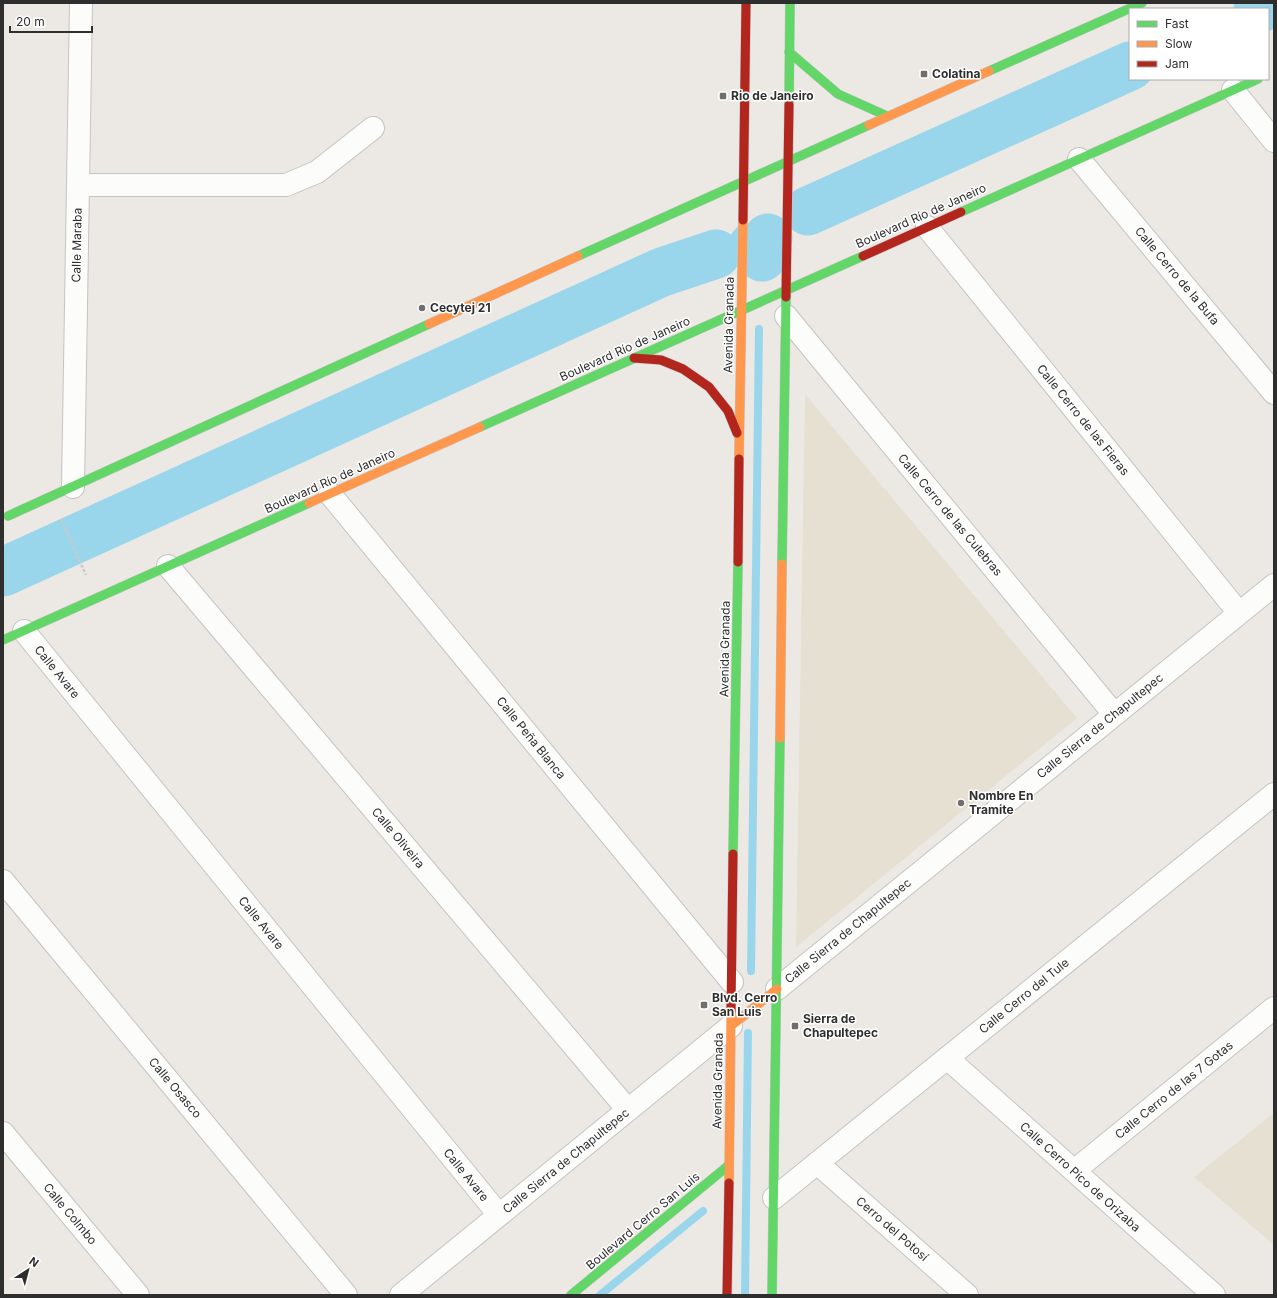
<svg xmlns="http://www.w3.org/2000/svg" width="1277" height="1298" font-family="Inter,sans-serif">
	<style>
		.education { fill: #e6e0d3 }
		.lines { fill: none; stroke-linecap: round; stroke-linejoin: round }
		.stream { stroke: #99d6ec; stroke-width: 8 }
		.river { stroke: #99d6ec; stroke-width: 49 }
		.street-casing { stroke: #c5c4c5; stroke-width: 24 }
		.fast-casing { stroke: #c5c4c5; stroke-width: 10 }
		.slow-casing { stroke: #c5c4c5; stroke-width: 10 }
		.jam-casing { stroke: #c5c4c5; stroke-width: 10 }
		.path { stroke: #c9c9c8; stroke-width: 2.5; stroke-dasharray: 3 2; stroke-linecap: butt }
		.street { stroke: #fcfcfb; stroke-width: 22 }
		.fast { stroke: #63d668; stroke-width: 9 }
		.slow { stroke: #ff974d; stroke-width: 9 }
		.jam { stroke: #b3261e; stroke-width: 9 }
		.poi-dot { fill: #706f6e; stroke: #fff; stroke-width: 1.5 }
		.labels { text-anchor: middle; stroke-width: 3; stroke-linejoin: round; paint-order: stroke }
		.poi-label { font-size: 12px; font-weight: bold; fill: #2e2e2e; stroke: #fff; text-anchor: start }
		.street-label { font-size: 12px; fill: #2e2e2e; stroke: #fff }
	</style>
	<rect width="100%" height="100%" fill="#ece8e4"/>
	<path class="education" d="M805 394 1077 718 796 947Z
		M1274 1113V1245L1194 1177Z"/>
	<g class="lines">
		<path class="stream" d="M751 971 759 329
			M600 1295 703 1211
			M745 1295 748 1033"/>
		<path class="river" d="M1258 9 1271 3
			M808 211 1130 66
			M752 247 762 257 768 238
			M3 572 662 272 716 254"/>
		<g class="street-casing">
			<path id="street" d="M1233 90 1274 141
				M1079 159 1274 393
				M78 185H286L317 172 373 128
				M927 227 1239 613
				M786 316 1114 714
				M73 487 81 3
				M330 494 732 982
				M168 566 628 1110
				M24 631 499 1215
				M3 881 346 1295
				M777 989 1274 585
				M947 1058 1214 1295
				M3 1133 138 1295
				M817 1163 967 1295
				M1074 1171 1274 1008
				M774 1198 1274 794
				M401 1295 731 1026"/>
		</g>
		<g class="fast-casing">
			<path id="fast" d="M789 52 838 94 887 116
				M989 71 1142 3
				M789 105 790 3
				M961 212 1258 79
				M578 256 869 125
				M480 427 863 256
				M8 516 429 324
				M782 564 786 297
				M3 640 309 503
				M733 854 738 562
				M571 1295 729 1165
				M772 1295 780 738"/>
		</g>
		<g class="slow-casing">
			<path id="slow" d="M869 125 989 71
				M429 324 578 256
				M739 459 743 220
				M309 503 480 427
				M780 738 782 564
				M731 1026 777 989
				M729 1183 731 1011"/>
		</g>
		<g class="jam-casing">
			<path id="jam" d="M743 220 746 3
				M863 256 961 212
				M786 297 789 105
				M634 358 661 360 683 369 709 387 728 411 737 433
				M738 562 739 459
				M731 1011 733 854
				M727 1295 729 1183"/>
		</g>
		<path class="path" d="M61 519 86 575"/>
		<use href="#street" class="street"/>
		<use href="#fast" class="fast"/>
		<use href="#slow" class="slow"/>
		<use href="#jam" class="jam"/>
	</g>
	<g class="poi-dot">
		<rect x="920" y="70" width="8" height="8" rx="2"/>
		<rect x="719" y="92" width="8" height="8" rx="2"/>
		<circle cx="422" cy="308" r="4"/>
		<circle cx="961" cy="803" r="4"/>
		<rect x="700" y="1001" width="8" height="8" rx="2"/>
		<rect x="791" y="1022" width="8" height="8" rx="2"/>
	</g>
	<g class="labels">
		<g class="poi-label">
			<text x="932" y="78">Colatina</text>
			<text x="731" y="100">Rio de Janeiro</text>
			<text x="430" y="312">Cecytej 21</text>
			<text x="969" y="800">Nombre En<tspan x="969" dy="14">Tramite</tspan></text>
			<text x="712" y="1002">Blvd. Cerro<tspan x="712" dy="14">San Luis</tspan></text>
			<text x="803" y="1023">Sierra de<tspan x="803" dy="14">Chapultepec</tspan></text>
		</g>
		<g class="street-label">
			<text transform="translate(921 216) rotate(-24)" y="4">Boulevard Río de Janeiro</text>
			<text transform="translate(77 245) rotate(-89)" y="4">Calle Maraba</text>
			<text transform="translate(1177 276) rotate(50)" y="4">Calle Cerro de la Bufa</text>
			<text transform="translate(729 325) rotate(-89)" y="4">Avenida Granada</text>
			<text transform="translate(625 349) rotate(-24)" y="4">Boulevard Río de Janeiro</text>
			<text transform="translate(1083 420) rotate(51)" y="4">Calle Cerro de las Fieras</text>
			<text transform="translate(330 481) rotate(-24)" y="4">Boulevard Río de Janeiro</text>
			<text transform="translate(950 515) rotate(50)" y="4">Calle Cerro de las Culebras</text>
			<text transform="translate(725 649) rotate(-89)" y="4">Avenida Granada</text>
			<text transform="translate(57 672) rotate(51)" y="4">Calle Avare</text>
			<text transform="translate(1100 726) rotate(-39)" y="4">Calle Sierra de Chapultepec</text>
			<text transform="translate(531 738) rotate(51)" y="4">Calle Peña Blanca</text>
			<text transform="translate(398 838) rotate(50)" y="4">Calle Oliveira</text>
			<text transform="translate(261 923) rotate(51)" y="4">Calle Avare</text>
			<text transform="translate(848 931) rotate(-39)" y="4">Calle Sierra de Chapultepec</text>
			<text transform="translate(1024 996) rotate(-39)" y="4">Calle Cerro del Tule</text>
			<text transform="translate(718 1081) rotate(-89)" y="4">Avenida Granada</text>
			<text transform="translate(175 1088) rotate(50)" y="4">Calle Osasco</text>
			<text transform="translate(1174 1090) rotate(-39)" y="4">Calle Cerro de las 7 Gotas</text>
			<text transform="translate(566 1161) rotate(-39)" y="4">Calle Sierra de Chapultepec</text>
			<text transform="translate(466 1175) rotate(51)" y="4">Calle Avare</text>
			<text transform="translate(1080 1177) rotate(42)" y="4">Calle Cerro Pico de Orizaba</text>
			<text transform="translate(70 1214) rotate(50)" y="4">Calle Colmbo</text>
			<text transform="translate(643 1221) rotate(-40)" y="4">Boulevard Cerro San Luis</text>
			<text transform="translate(892 1229) rotate(41)" y="4">Cerro del Potosí</text>
		</g>
	</g>
	<rect width="1277" height="1298" fill="none" stroke="#2e2e2e" stroke-width="8"/>
	<rect x="1129" y="8" width="140" height="72" fill="#ffffff" stroke="#ababab"/>
	<rect x="1137" y="21" width="20" height="6" fill="#63d668" stroke="#ababab"/>
	<text x="1165" y="28" font-size="12" fill="#2e2e2e">Fast</text>
	<rect x="1137" y="41" width="20" height="6" fill="#ff974d" stroke="#ababab"/>
	<text x="1165" y="48" font-size="12" fill="#2e2e2e">Slow</text>
	<rect x="1137" y="61" width="20" height="6" fill="#b3261e" stroke="#ababab"/>
	<text x="1165" y="68" font-size="12" fill="#2e2e2e">Jam</text>
	<g transform="translate(28 1270) rotate(36)" stroke="#ffffff" stroke-width="3" paint-order="stroke">
	<path d="M0-3L7 15L0 10L-7 15Z" fill="#2e2e2e"/>
	<text y="-6" font-size="11" font-weight="bold" text-anchor="middle" fill="#2e2e2e">N</text>
	</g>
	<path d="M10 26v6h82v-6" fill="none" stroke="#2e2e2e" stroke-width="2"/>
	<text x="16" y="26" font-size="12" fill="#2e2e2e" stroke="#ffffff" stroke-width="3" paint-order="stroke">20 m</text>
</svg>
